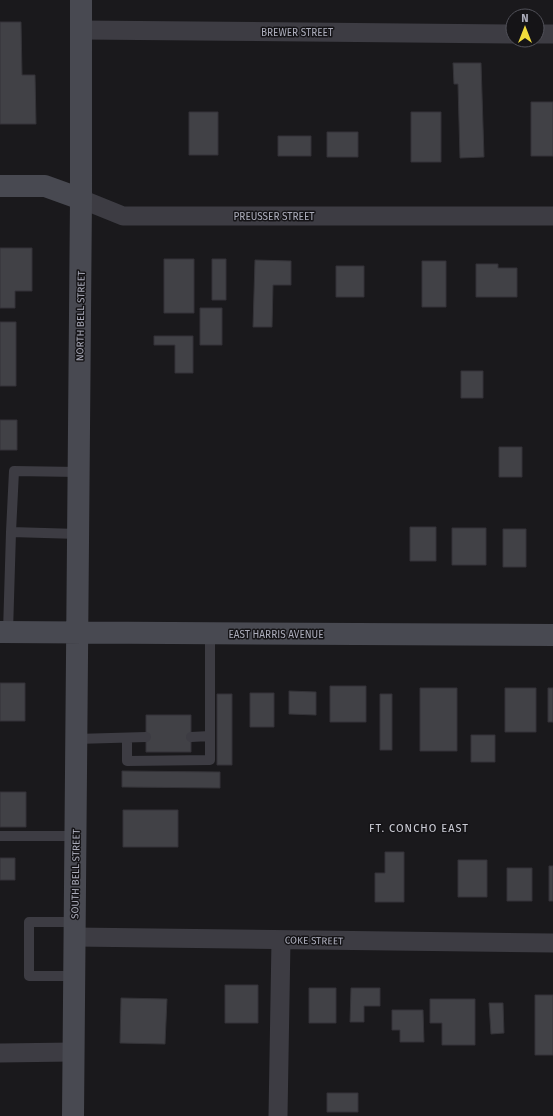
<svg xmlns="http://www.w3.org/2000/svg" width="553" height="1116" font-family="'Fira Sans',sans-serif">
	<style>
		.building { fill: #414146; stroke: #343338 }
		.lines { fill: none; stroke-linecap: round; stroke-linejoin: round }
		.lane { stroke: #3d3c43; stroke-width: 10 }
		.street { stroke: #3d3c43; stroke-width: 19 }
		.secondary { stroke: #484951; stroke-width: 22 }
		.labels { text-anchor: middle; stroke-width: 3; stroke-linejoin: round; paint-order: stroke }
		.street-label { font-size: 10px; fill: #acadbb; stroke: #151417 }
		.neighbourhood-label { font-size: 11px; letter-spacing: 1px; fill: #cdced7; stroke: #151417 }
	</style>
	<rect width="100%" height="100%" fill="#1a191c"/>
	<path class="building" d="M0 22H21L22 75H35L36 124H0Z
		M453 63H481L484 157 460 158 458 84H454Z
		M531 102H553V156H531Z
		M189 112H218V155H189Z
		M411 112H441V162H411Z
		M327 132H358V157H327Z
		M278 136H311V156H278Z
		M0 248H32V291H15V308H0Z
		M164 259H194V313H164Z
		M212 259H226V300H212Z
		M255 260 291 261V285H273L272 327H253Z
		M422 261H446V307H422Z
		M476 264H498V268H517V297H476Z
		M336 266H364V297H336Z
		M200 308H222V345H200Z
		M0 322H16V386H0Z
		M154 336H193V373H175V345H154Z
		M461 371H483V398H461Z
		M0 420H17V450H0Z
		M499 447H522V477H499Z
		M410 527H436V561H410Z
		M452 528H486V565H452Z
		M503 529H526V567H503Z
		M0 683H25V721H0Z
		M330 686H366V722H330Z
		M420 688H457V751H420Z
		M505 688H536V732H505Z
		M548 688H553V722H548Z
		M289 691 316 692V715L289 714Z
		M250 693H274V727H250Z
		M217 694H232V765H217Z
		M380 694H392V750H380Z
		M146 715H191V752H146Z
		M471 735H495V762H471Z
		M122 771 220 772V788L122 787Z
		M0 792H26V827H0Z
		M123 810H178V847H123Z
		M385 852H404V902H375V873H385Z
		M0 858H15V880H0Z
		M458 860H487V897H458Z
		M549 866H553V901H549Z
		M507 868H532V901H507Z
		M225 985H258V1023H225Z
		M309 988H336V1023H309Z
		M351 988H380V1006H364V1022H350Z
		M535 995H553V1055H535Z
		M121 998 167 999 165 1044 120 1043Z
		M430 999H475V1045H442V1023H430Z
		M489 1003H503L504 1033 491 1034Z
		M392 1010H423L424 1042H400V1030H392Z
		M327 1093H358V1112H327Z"/>
	<g class="lines">
		<path class="lane" d="M11 532 14 471 78 472
			M8 632 11 532 78 534
			M191 737 210 736V633
			M127 738V761L210 760V736
			M76 739 146 737
			M0 836H75
			M73 976H29V922H75"/>
		<path class="street" d="M81 30 513 34
			M537 34H553
			M81 199 123 216H553
			M74 937 553 943
			M0 1053 73 1052
			M278 1116 281 940"/>
		<path class="secondary" d="M0 186H45L81 199
			M0 632 553 635
			M73 1116 81 199V0"/>
	</g>
	<g class="labels">
		<g class="street-label">
			<text x="297" y="36">BREWER STREET</text>
			<text x="274" y="220">PREUSSER STREET</text>
			<text transform="translate(80 316) rotate(-89)" y="4">NORTH BELL STREET</text>
			<text x="276" y="638">EAST HARRIS AVENUE</text>
			<text transform="translate(75 874) rotate(-89)" y="4">SOUTH BELL STREET</text>
			<text transform="translate(314 940) rotate(1)" y="4">COKE STREET</text>
		</g>
		<g class="neighbourhood-label">
			<text x="419" y="832">FT. CONCHO EAST</text>
		</g>
	</g>
	<g transform="translate(525 28)"><circle r="19" fill="#151417" stroke="#515159"/>
	<path d="M0-3L7 15L0 10L-7 15Z" fill="#f1dc3c"/>
	<text y="-6" font-size="11" font-weight="bold" text-anchor="middle" fill="#acadbb">N</text>
	</g>
</svg>
